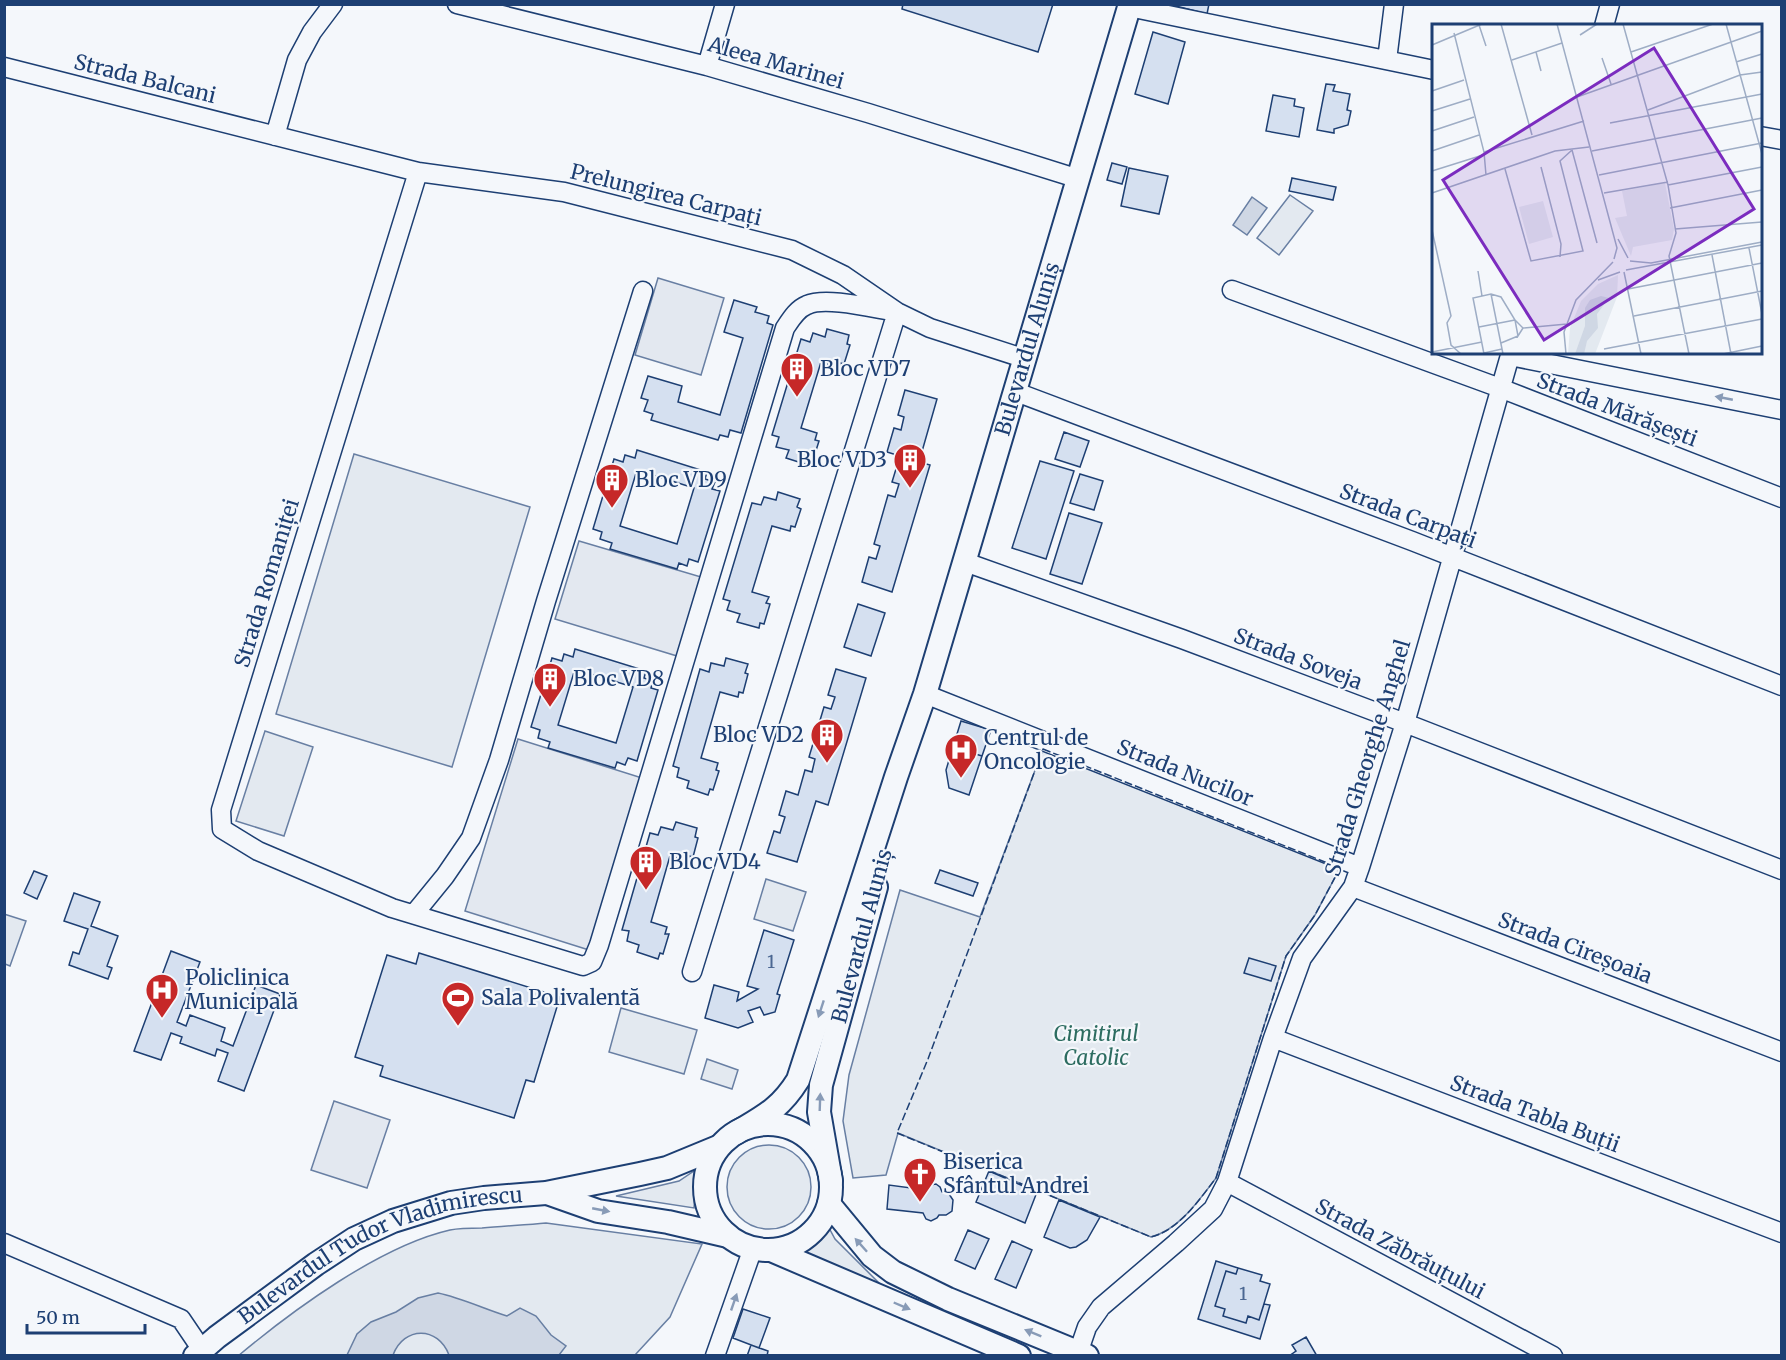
<svg xmlns="http://www.w3.org/2000/svg" width="1786" height="1360" font-family="Merriweather,serif">
	<style>
		.green { fill: #e3e9f0; stroke: #687fa3; stroke-width: 1.5 }
		.parking { fill: #e3e8f0; stroke: #687fa3; stroke-width: 1.5 }
		.water { fill: #cfd7e4; stroke: #687fa3; stroke-width: 1.5 }
		.building { fill: #d5e0f0; stroke: #1d3f73; stroke-width: 1.5; fill-rule: evenodd }
		.lines { fill: none; stroke-linecap: round; stroke-linejoin: round }
		.minor-casing { stroke: #1d3f73; stroke-width: 21 }
		.major-casing { stroke: #1d3f73; stroke-width: 26 }
		.minor { stroke: #f4f7fb; stroke-width: 18 }
		.major { stroke: #f4f7fb; stroke-width: 22 }
		.fence { stroke: #1d3f73; stroke-width: 1.5; stroke-dasharray: 8 3; stroke-linecap: butt }
		.oneway { fill: #889bb7 }
		.labels { text-anchor: middle; stroke-width: 4.5; stroke-linejoin: round; paint-order: stroke }
		.number-label { font-size: 18px; fill: #4b6792 }
		.street-label { font-size: 21px; fill: #1d3f73; stroke: #f4f7fb }
		.poi-label { font-size: 21px; fill: #1d3f73; stroke: #f4f7fb; text-anchor: start }
		.park-label { font-size: 21px; font-style: italic; fill: #2c6c60; stroke: #f4f7fb }
		.inset-road { fill: none; stroke: #9eadc5; stroke-width: 1.5 }
		.view { fill: #7b2cbf; fill-opacity: 0.15; stroke: #7b2cbf; stroke-width: 3 }
		.inset-edge { fill: none; stroke: #1d3f73; stroke-width: 3 }
	</style>
	<rect width="100%" height="100%" fill="#f4f7fb"/>
	<path class="green" d="M1290 195 1313 211 1279 255 1257 238Z
		M354 454 530 507 452 767 276 714Z
		M265 731 313 747 284 836 236 821Z
		M1043 749 1340 868 1315 915 1286 956 1216 1178C1199 1200 1179 1230 1151 1237L898 1133 886 1175 853 1178 843 1121 849 1075 900 890 980 917Z
		M766 879 806 892 793 931 754 919Z
		M4 914 26 921 10 966 5 964Z
		M621 1008 697 1030 684 1074 609 1052Z
		M707 1059 738 1070 732 1089 701 1079Z
		M727 1187a42 42 0 1 1 84 0a42 42 0 1 1-84 0Z
		M697 1169 694 1208 616 1196 679 1181Z
		M546 1223 702 1244 670 1317 635 1355 238 1356C293 1310 380 1246 450 1230 460 1228 471 1228 482 1228 503 1226 525 1225 546 1223Z
		M828 1226 835 1239 881 1285 802 1252 821 1238Z"/>
	<path class="parking" d="M658 278 724 298 701 375 635 355Z
		M579 541 701 577 677 656 555 619Z
		M518 739 642 778 589 950 465 911Z
		M334 1101 390 1120 367 1188 311 1170Z"/>
	<path class="water" d="M1252 197 1267 208 1247 235 1233 225Z
		M438 1293C462 1298 484 1309 507 1316L520 1308 536 1316 551 1335 566 1346 559 1355H449C438 1326 404 1326 393 1355H347L357 1334 371 1322 396 1312 418 1298Z"/>
	<path class="building" d="M903 4H1053L1038 52 902 9Z
		M1168 4H1209L1207 14Z
		M1153 32 1185 42 1168 104 1135 94Z
		M1326 84 1335 85 1333 91 1350 94 1347 110 1351 111 1348 125 1334 129V133L1317 130Z
		M1273 95 1295 99 1294 106 1304 108 1299 137 1266 131Z
		M1112 163 1127 167 1122 184 1107 180Z
		M1129 168 1168 176 1159 214 1121 206Z
		M1292 178 1336 187 1333 200 1289 191Z
		M734 300 757 307 755 312 769 316 767 323 773 325 741 433 730 430 728 437 720 435 718 440 651 420 653 414 644 411 648 400 641 398 648 376 682 386 678 402 720 415 743 338 724 332Z
		M827 329 849 335 847 344 850 345 844 364 840 363 839 368 821 362 801 428 817 433 815 440 819 441 813 460 809 459 808 465 786 458 789 450 776 447 779 437 772 435 801 339 810 342 813 333 825 337Z
		M905 390 937 399 919 462 930 465 892 592 862 582 869 557 876 559 880 546 874 544 888 495 895 497 899 484 892 482 900 456 887 452 894 428 901 430 904 417 898 415Z
		M1064 432 1089 441 1080 467 1055 459Z
		M637 450 707 472 705 479 715 482 712 489 720 491 698 562 689 559 687 566 679 563 677 569 610 549 612 543 600 539 602 532 593 529 614 459 623 462 625 455 635 458ZM637 470 694 488 677 544 620 526Z
		M1040 461 1074 471 1046 559 1012 548Z
		M1080 474 1103 481 1094 510 1070 503Z
		M778 492 800 499 797 507 801 509 795 527 791 526 790 531 772 526 752 592 769 597 766 603 770 604 764 624 760 623 759 628 737 622 740 614 727 610 730 601 723 599 752 503 761 505 764 497 776 500Z
		M1069 513 1102 523 1082 584 1050 574Z
		M858 604 885 613 871 656 844 647Z
		M575 649 646 671 644 678 653 681 651 688 658 690 637 761 628 758 625 765 617 762 615 768 548 748 550 742 538 738 540 730 531 727 552 658 562 661 564 654 573 657ZM575 669 633 687 616 743 558 725Z
		M726 658 748 664 745 673 748 674 743 693 739 692 738 697 720 692 701 758 718 763 716 770 719 771 713 790 710 789 708 795 687 788 689 781 677 777 679 768 673 766 700 669 709 672 711 663 724 666Z
		M836 669 866 678 828 805 816 801 797 862 767 853 774 831 780 833 785 817 779 815 786 791 798 795 805 770 812 772 815 759 809 757 824 707 831 709 835 697 828 695Z
		M961 721 991 730 982 756 953 747Z
		M953 747 982 756 969 795 949 788 946 770Z
		M676 822 697 828 695 837 698 838 693 857 689 856 688 861 670 856 651 922 667 927 665 934H669L663 954 660 953 658 959 637 952 639 945 627 941 629 931 622 930 650 833 658 835 661 827 673 830Z
		M940 870 978 883 973 896 935 883Z
		M34 871 47 876 37 899 24 893Z
		M74 893 100 902 91 926 118 936 107 966 112 968 108 979 69 965 73 952 79 954 88 929 64 921Z
		M764 930 794 940 777 994 780 995 775 1012 764 1015 760 1007 748 1011 753 1022 738 1028 705 1018 714 985 739 992 737 1001 758 989 747 986Z
		M171 951 200 962 177 1022 186 1026 190 1015 225 1028 221 1041 233 1046 256 985 280 994 244 1091 218 1081 228 1053 217 1049 215 1056 180 1043 182 1037 171 1033 161 1060 134 1051Z
		M419 953 560 997 534 1082 526 1080 514 1118 380 1076 383 1066 355 1057 387 955 416 964Z
		M1249 958 1276 966 1271 981 1244 973Z
		M989 1171 1037 1192 1025 1223 976 1202Z
		M936 1184 940 1187 942 1192 949 1194 953 1200 952 1211 946 1215H939L937 1218 931 1221 926 1219 923 1213 887 1209 889 1185 926 1190 930 1185Z
		M1059 1200 1100 1217 1087 1240 1076 1247 1070 1248 1044 1237Z
		M968 1230 989 1239 975 1269 955 1260Z
		M1012 1241 1032 1250 1016 1288 995 1279Z
		M1216 1261 1238 1268 1236 1274 1226 1271 1215 1306 1225 1309 1223 1316 1246 1323 1248 1316 1259 1320 1264 1304 1270 1305 1260 1339 1198 1319Z
		M1238 1268 1262 1275 1260 1281 1270 1284 1259 1320 1248 1316 1246 1323 1223 1316 1225 1309 1215 1306 1226 1271 1236 1274Z
		M743 1309 770 1318 759 1348 733 1338Z
		M1306 1337 1317 1356H1289L1296 1351 1292 1345Z
		M751 1345 768 1351 767 1356H747Z"/>
	<g class="lines">
		<g class="minor-casing">
			<path id="minor" d="M457 4 707 66 868 113 1079 179
				M1129 7 1434 70
				M1604 26 1610 4
				M1387 60 1394 4
				M707 66 725 4
				M4 67 418 172 564 192 792 250 843 275 897 312 930 328 1026 359
				M275 136 297 60 312 32 333 4
				M1760 136 1782 140
				M418 172 221 810 222 829 258 851 392 908 583 966 592 962 599 945 785 328C791 319 797 309 807 305 826 296 876 309 897 312
				M1232 290 1500 388 1782 498
				M1510 356 1782 410
				M1016 392 1412 541 1782 686
				M965 562 1182 639 1405 723 1782 870
				M925 694 1360 867
				M1353 887 1782 1052
				M414 914 445 876 471 838 499 760 546 601 643 291
				M692 972 897 312
				M1273 1038 1782 1233
				M1227 1182 1553 1356
				M4 1243 181 1319 202 1350
				M715 1356 753 1248
				M1077 1356 1087 1327 1101 1307 1176 1243 1213 1209 1227 1182 1273 1038 1302 958 1353 887 1360 867 1405 723 1511 352"/>
		</g>
		<g class="major-casing">
			<g id="major">
				<circle cx="768" cy="1187" r="63"/>
				<path id="s1" d="M736 1133C764 1116 780 1109 798 1080L896 777 925 694 1130 4"/>
				<path d="M831 1181 819 1112 821 1085 876 887"/>
				<path d="M547 1193 598 1211 668 1222 728 1236"/>
				<path d="M829 1204 872 1256 893 1272 948 1299 1087 1356"/>
				<path d="M771 1250 1019 1356"/>
				<path id="s2" d="M195 1356 217 1337 316 1264 354 1239 393 1221 451 1203 484 1198 546 1193 640 1174 667 1168 718 1147"/>
			</g>
		</g>
		<use href="#minor" class="minor"/>
		<use href="#major" class="major"/>
		<path class="fence" d="M1043 749 1340 868 1315 915 1286 956 1216 1178C1199 1200 1179 1230 1151 1237L897 1133 928 1059Z"/>
	</g>
	<defs><path id="oneway-solid" d="M-6-.8H1V-3.2L6.5 0L1 3.2V.8H-6Z" transform="scale(1.5)"/></defs>
	<g class="oneway">
		<use href="#oneway-solid" transform="translate(1724 398) rotate(-169)"/>
		<use href="#oneway-solid" transform="translate(821 1009) rotate(108)"/>
		<use href="#oneway-solid" transform="translate(820 1102) rotate(-88)"/>
		<use href="#oneway-solid" transform="translate(601 1210) rotate(11)"/>
		<use href="#oneway-solid" transform="translate(861 1245) rotate(-132)"/>
		<use href="#oneway-solid" transform="translate(734 1302) rotate(-71)"/>
		<use href="#oneway-solid" transform="translate(902 1306) rotate(23)"/>
		<use href="#oneway-solid" transform="translate(1033 1333) rotate(-158)"/>
	</g>
	<defs>
		<g id="building-pin" transform="scale(1.725)"><path d="M0 17L-7.5 6A9.5 9.5 0 1 1 7.5 6Z" fill="#c62828" stroke="#f4f7fb"/><path d="M-4-6H4V6H1V3H-1V6H-4ZM-2.5-4.3h1.7v1.8h-1.7ZM.8-4.3h1.7v1.8H.8ZM-2.5-1h1.7V.8h-1.7ZM.8-1h1.7V.8H.8Z" fill="#fff"/></g>
		<g id="hospital-pin" transform="scale(1.725)"><path d="M0 17L-7.5 6A9.5 9.5 0 1 1 7.5 6Z" fill="#c62828" stroke="#f4f7fb"/><path d="M-5-5h3v3.5h4V-5h3V5h-3V1.5h-4V5h-3Z" fill="#fff"/></g>
		<g id="stadium-pin" transform="scale(1.725)"><path d="M0 17L-7.5 6A9.5 9.5 0 1 1 7.5 6Z" fill="#c62828" stroke="#f4f7fb"/><path d="M0-5a6.5 5 0 1 0 0 10a6.5 5 0 1 0 0-10ZM-3.5-1.8h7v3.6h-7Z" fill="#fff"/></g>
		<g id="church-pin" transform="scale(1.725)"><path d="M0 17L-7.5 6A9.5 9.5 0 1 1 7.5 6Z" fill="#c62828" stroke="#f4f7fb"/><path d="M-1.2-6h2.4v3.5h3.3v2.4h-3.3V6h-2.4V-.1h-3.3v-2.4h3.3Z" fill="#fff"/></g>
	</defs>
	<g fill-rule="evenodd">
		<use href="#building-pin" x="797" y="369"/>
		<use href="#building-pin" x="910" y="460"/>
		<use href="#building-pin" x="612" y="480"/>
		<use href="#building-pin" x="550" y="679"/>
		<use href="#building-pin" x="827" y="735"/>
		<use href="#hospital-pin" x="961" y="750"/>
		<use href="#building-pin" x="646" y="862"/>
		<use href="#hospital-pin" x="162" y="990"/>
		<use href="#stadium-pin" x="458" y="998"/>
		<use href="#church-pin" x="920" y="1174"/>
	</g>
	<g class="labels">
		<g class="number-label">
			<text x="771" y="968">1</text>
			<text x="1243" y="1300">1</text>
		</g>
		<g class="street-label">
			<text transform="translate(776 63) rotate(16)" y="7">Aleea Marinei</text>
			<text transform="translate(145 79) rotate(14)" y="7">Strada Balcani</text>
			<text transform="translate(666 195) rotate(14)" y="7">Prelungirea Carpați</text>
			<text dy="7" stroke="none"><textPath href="#s1" startOffset="849">Bulevardul Aluniș</textPath></text>
			<text transform="translate(1617 410) rotate(21)" y="7">Strada Mărășești</text>
			<text transform="translate(1408 516) rotate(21)" y="7">Strada Carpați</text>
			<text transform="translate(267 583) rotate(-73)" y="7">Strada Romaniței</text>
			<text transform="translate(1298 659) rotate(21)" y="7">Strada Soveja</text>
			<text transform="translate(1368 758) rotate(-73)" y="7">Strada Gheorghe Anghel</text>
			<text transform="translate(1185 773) rotate(22)" y="7">Strada Nucilor</text>
			<text transform="translate(862 936) rotate(-75)" y="7">Bulevardul Aluniș</text>
			<text transform="translate(1575 948) rotate(21)" y="7">Strada Cireșoaia</text>
			<text transform="translate(1535 1114) rotate(21)" y="7">Strada Tabla Buții</text>
			<text transform="translate(1400 1249) rotate(28)" y="7">Strada Zăbrăuțului</text>
			<text dy="7" stroke="none"><textPath href="#s2" startOffset="216">Bulevardul Tudor Vladimirescu</textPath></text>
		</g>
		<g class="poi-label">
			<text x="820" y="376">Bloc VD7</text>
			<text x="887" y="467" text-anchor="end">Bloc VD3</text>
			<text x="635" y="487">Bloc VD9</text>
			<text x="573" y="686">Bloc VD8</text>
			<text x="804" y="742" text-anchor="end">Bloc VD2</text>
			<text x="984" y="745">Centrul de<tspan x="984" dy="24">Oncologie</tspan></text>
			<text x="669" y="869">Bloc VD4</text>
			<text x="185" y="985">Policlinica<tspan x="185" dy="24">Municipală</tspan></text>
			<text x="481" y="1005">Sala Polivalentă</text>
			<text x="943" y="1169">Biserica<tspan x="943" dy="24">Sfântul Andrei</tspan></text>
		</g>
		<g class="park-label">
			<text x="1096" y="1041">Cimitirul<tspan x="1096" dy="24">Catolic</tspan></text>
		</g>
	</g>
	<g transform="translate(1432 24)">
		<rect width="330" height="330" fill="#f4f7fb"/>
		<path d="M233 159 242 205 240 216 201 223 199 232 183 194 195 192 190 167ZM111 177 121 213 97 220 87 183ZM186 251 185 273 163 330H136L138 304 149 277 166 260Z" fill="#e3e9f0"/>
		<path d="M169 272 177 274 165 290 166 304 155 317 152 330H143L153 302V284L158 276Z" fill="#cfd7e4"/>
		<path class="inset-road" d="M69 0 100 111M125 0 185 224 182 235M191 0 236 161 244 209 237 232 257 330M294 0 330 130M47 1 54 22M22 9 52 128 54 151M148 11 165 0M0 21 50 0M104 28 109 47M199 28 281 0M170 34 179 60M80 36 130 19M304 38 330 30M0 67 32 56M145 73 330 7M216 86 308 51 330 48M0 87 38 75M178 99 330 70M0 107 42 93M140 126 165 219M0 127 47 111M160 127 330 94M52 128 152 97M109 143 129 220 128 233M73 145 99 237 151 227 128 137 140 126M0 147 51 131M167 151 330 119M236 161 330 143M0 169 123 127 157 123M172 169 236 158M238 184 330 166M243 205 330 198M0 206 19 292 15 299 19 321 29 330M186 215 196 234M317 224 330 290M280 231 299 330M198 237 219 239 330 218M194 246 330 221M46 247 50 272M192 248 209 330M166 256 188 248M196 265 330 239M59 270 71 330M202 292 330 267M47 303 83 296M91 304 135 300M69 319 86 312M172 325 330 295M0 328 50 318M52 329 70 325M52 330 41 274 59 270 69 273 83 296 86 312 91 304 83 296M134 330 132 308 144 276 181 238M291 330 330 322"/>
		<path class="view" d="M222 24 322 185 112 316 11 156Z"/>
		<rect width="330" height="330" class="inset-edge"/>
	</g>
	<rect width="1786" height="1360" fill="none" stroke="#1d3f73" stroke-width="12"/>
	<path d="M27 1324v9h118v-9" fill="none" stroke="#1d3f73" stroke-width="3"/>
	<text x="36" y="1324" font-size="18" fill="#1d3f73" stroke="#f4f7fb" stroke-width="4.5" paint-order="stroke">50 m</text>
</svg>
